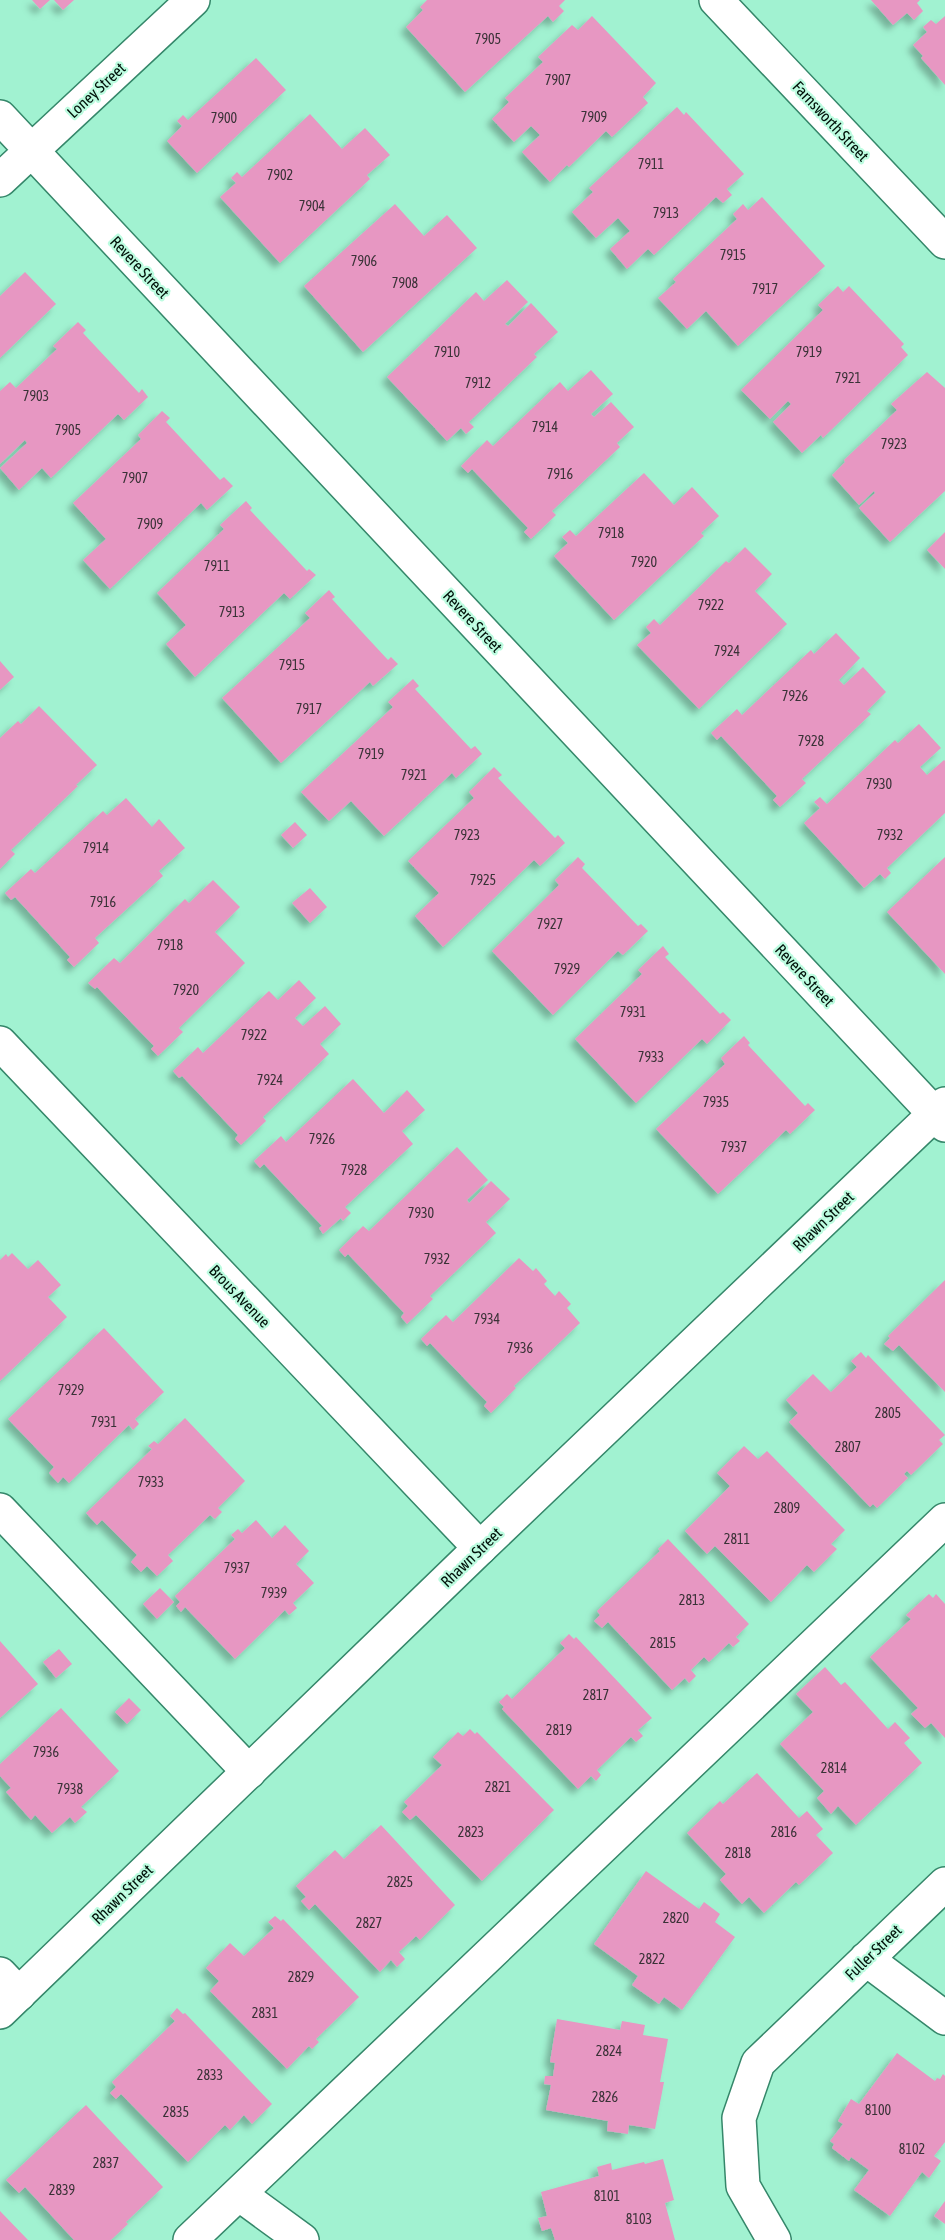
<svg xmlns="http://www.w3.org/2000/svg" width="945" height="2240" font-family="'Asap Condensed',sans-serif">
	<style>
		.building { fill: #e797c2; filter: url(#shadow) }
		.lines { fill: none; stroke-linecap: round; stroke-linejoin: round }
		.minor-casing { stroke: #35876a; stroke-width: 36 }
		.major-casing { stroke: #35876a; stroke-width: 36 }
		.minor { stroke: #fff; stroke-width: 33 }
		.major { stroke: #fff; stroke-width: 33 }
		.labels { text-anchor: middle; stroke-width: 4.5; stroke-linejoin: round; paint-order: stroke }
		.number-label { font-size: 14px; fill: #3a3237 }
		.street-label { font-size: 16px; fill: #001109; stroke: #bcfce0 }
	</style>
	<defs>
		<filter id="shadow"><feDropShadow dx="-5.5" dy="5.5" stdDeviation="3" flood-color="#0004"/></filter>
	</defs>
	<rect width="100%" height="100%" fill="#a1f2d1"/>
	<path class="building" d="M32 0H50L40 9Z
		M54 0H74L63 10Z
		M427 0H565L559 6 564 11 553 22 548 16 465 92 406 27 423 10 420 7Z
		M871 0H920L917 3 923 11 914 20 907 13 893 25Z
		M592 16 656 83 643 97 648 103 612 137 606 131 569 167 567 165 550 182 522 152 540 135 531 126 514 142 492 119 509 102 505 98 543 62 538 57 572 25 578 30Z
		M945 16V85L921 58 923 56 913 45 927 32 923 27 931 20 936 24Z
		M256 58 286 90 197 173 167 141 182 126 177 121 183 115 188 120Z
		M677 107 684 115 686 112 744 174 727 189 732 195 723 203 716 197 654 255 648 249 627 269 610 249 630 231 618 218 596 238 572 212 593 192 589 188Z
		M310 114 342 149 365 128 390 155 367 175 370 179 280 263 220 197 236 183 231 178 237 172 242 177Z
		M762 197 825 266 738 346 706 311 687 329 658 298 676 282 673 279 737 219 733 214 743 204 748 210Z
		M395 204 424 236 447 215 477 248 363 352 304 286Z
		M25 272 56 304 0 358V296Z
		M507 280 528 302 505 324 508 326 531 303 558 332 534 354 537 357 469 422 474 427 466 434 461 428 447 441 387 377 476 292 484 301Z
		M838 286 843 292 849 286 904 344 901 347 908 355 823 438 821 435 802 453 773 422 791 404 788 401 770 419 741 390 823 310 818 305Z
		M78 322 86 330 83 333 139 393 142 389 148 397 124 420 118 414 51 478 42 468 19 490 0 468 27 443 25 440 0 464V391L10 382 16 388 57 349 53 346Z
		M591 370 613 394 591 414 594 417 611 402 634 427 617 443 620 447 552 511 556 515 531 539 524 532 528 528 472 469 468 473 461 466 487 440 493 446 560 382 568 391Z
		M927 372 945 388V491L890 542 859 508 875 493 874 491 859 505 832 475 845 462 844 460 897 410 891 404Z
		M162 411 170 418 166 422 220 480 224 477 233 486 207 510 201 503 110 589 83 560 106 539 73 503 141 439 138 435Z
		M644 473 674 505 692 487 719 516 701 533 704 536 614 620 554 556 568 543 562 537 570 530 576 536Z
		M246 501 252 508 250 510 307 571 309 569 316 575 290 599 284 593 195 677 166 644 186 625 157 593 224 529 220 525Z
		M945 532V569L927 550Z
		M745 547 772 574 755 591 787 624 699 709 637 645 651 633 646 627 654 619 660 625 726 561 729 563Z
		M329 590 335 597 332 599 362 632 388 660 391 657 398 664 373 686 370 682 281 763 222 698 310 618 305 613Z
		M836 633 860 658 839 680 844 685 863 667 886 692 867 711 871 714 802 779 806 783 780 807 773 800 777 796 721 736 717 740 711 733 737 709 742 715 811 650 814 654Z
		M0 661 14 677 0 690Z
		M413 679 419 686 415 689 471 749 475 746 482 754 456 778 452 773 384 836 351 801 329 821 301 792 393 707 388 702Z
		M39 706 97 765 76 785 78 786 11 850 15 854 0 869V738L18 721 21 724Z
		M919 724 941 748 920 767 927 775 944 760 945 761V813L887 868 891 873 885 879 880 874 864 888 804 823 820 808 814 802 820 797 827 804 895 740 898 743Z
		M494 767 502 775 498 778 555 838 558 835 565 843 540 866 534 860 443 947 415 916 439 893 408 861 474 798 469 792Z
		M126 798 152 827 159 819 185 848 159 871 163 876 95 938 99 943 74 967 67 960 70 957 15 897 11 900 5 893 31 869 35 873 103 811 107 815Z
		M295 822 307 835 293 848 281 835Z
		M578 857 585 864 582 868 638 926 641 924 648 931 623 955 618 951 553 1015 492 951 559 885 555 880Z
		M945 857V974L887 912Z
		M213 880 240 907 215 932 245 963 179 1028 183 1032 158 1056 151 1049 154 1046 97 987 95 989 88 983 114 958 120 963 185 899 189 903Z
		M310 888 327 907 310 923 292 903Z
		M663 946 669 954 665 957 720 1014 723 1012 731 1020 707 1044 702 1039 636 1103 575 1039 642 974 638 970Z
		M299 980 316 998 295 1018 303 1026 325 1006 341 1024 320 1044 329 1054 263 1117 266 1121 241 1145 235 1139 238 1135 182 1076 179 1078 173 1071 198 1047 203 1053 269 991 278 1000Z
		M744 1036 750 1043 748 1045 805 1106 808 1103 815 1110 790 1134 786 1130 718 1194 656 1129 725 1064 721 1058Z
		M353 1079 384 1113 407 1090 425 1110 402 1131 413 1144 345 1207 351 1213 343 1221 341 1218 323 1234 319 1228 322 1226 264 1164 260 1168 254 1161 281 1136 286 1142Z
		M457 1147 488 1180 467 1200 469 1203 491 1181 510 1199 486 1222 496 1233 430 1296 433 1299 407 1324 401 1317 404 1313 348 1254 345 1257 339 1250 363 1226 369 1231Z
		M12 1253 28 1269 38 1260 61 1285 48 1297 67 1317 0 1381V1260L6 1254 8 1257Z
		M519 1258 533 1271 536 1268 547 1281 544 1284 555 1296 559 1291 571 1304 567 1308 580 1323 514 1386 516 1388 491 1413 484 1406 487 1402 430 1343 427 1346 421 1339 446 1315 453 1322Z
		M945 1280V1392L899 1345 893 1351 884 1344 890 1338 888 1336Z
		M104 1328 164 1392 135 1419 139 1424 133 1430 129 1425 69 1483 63 1477 58 1483 49 1473 54 1467 8 1419Z
		M861 1352 866 1358 868 1355 945 1435 939 1440 943 1444 911 1475 907 1471 904 1474 908 1478 877 1508 873 1504 870 1507 789 1422 798 1413 786 1400 813 1374 831 1392 857 1367 851 1361Z
		M185 1418 245 1481 218 1508 222 1512 215 1519 210 1515 168 1555 173 1561 157 1576 147 1566 141 1572 131 1562 137 1555 102 1520 97 1525 86 1513 152 1449 148 1446 154 1441 158 1444Z
		M744 1446 758 1459 767 1451 845 1530 831 1544 837 1549 814 1572 807 1565 771 1602 715 1546 707 1554 685 1531 730 1486 717 1473Z
		M256 1520 272 1538 285 1525 309 1551 296 1564 314 1583 293 1603 297 1608 289 1615 285 1610 235 1659 185 1607 181 1612 176 1606 180 1602 175 1596 235 1539 231 1535 238 1529 242 1533Z
		M668 1539 749 1624 736 1637 740 1641 733 1647 729 1643 709 1662 704 1657 691 1670 696 1676 689 1683 685 1678 672 1690 608 1622 602 1628 594 1621 600 1615 597 1611 660 1551 658 1549Z
		M160 1588 174 1602 157 1619 143 1604Z
		M929 1594 933 1598 936 1594 945 1604V1738L931 1723 925 1728 911 1714 918 1708 870 1657 911 1619 906 1615Z
		M569 1634 574 1639 576 1637 652 1718 638 1730 643 1736 636 1742 631 1737 597 1770 601 1775 596 1781 591 1776 578 1789 502 1709 504 1707 499 1702 507 1694 512 1699 565 1648 560 1643Z
		M0 1641 38 1684 0 1718Z
		M59 1649 72 1664 56 1678 43 1662Z
		M825 1667 841 1685 845 1682 888 1729 895 1722 910 1738 904 1743 922 1763 856 1825 838 1806 831 1814 817 1798 824 1791 780 1744 813 1712 796 1694Z
		M129 1698 141 1710 127 1724 115 1712Z
		M61 1708 119 1771 81 1807 87 1812 75 1823 70 1817 52 1833 35 1815 31 1820 6 1792 11 1788 0 1776V1764Z
		M470 1729 475 1734 477 1732 554 1810 482 1881 416 1815 410 1820 402 1812 408 1806 404 1802 442 1765 433 1757 458 1732 463 1736Z
		M757 1773 799 1818 807 1811 823 1829 816 1835 833 1853 799 1885 796 1882 764 1913 749 1897 742 1904 720 1880 726 1874 687 1833 720 1801 723 1804Z
		M381 1825 455 1905 420 1940 416 1936 399 1952 405 1959 397 1967 391 1960 380 1972 315 1904 309 1910 301 1901 306 1897 296 1886 335 1850 344 1859Z
		M646 1871 699 1909 704 1902 720 1914 715 1922 735 1937 682 2010 664 1997 659 2004 632 1985 638 1976 594 1944Z
		M275 1916 281 1921 283 1919 359 1997 316 2039 319 2042 312 2049 309 2046 287 2069 210 1991 219 1981 206 1968 230 1943 244 1956 274 1928 268 1922Z
		M177 2008 183 2014 185 2013 272 2104 252 2124 244 2115 230 2130 225 2125 188 2162 121 2094 116 2099 110 2093 116 2087 112 2082 175 2021 170 2016Z
		M557 2019 620 2030 622 2021 645 2025 643 2035 668 2039 660 2082H664L655 2129 629 2125 628 2134 607 2131 608 2121 546 2110 551 2085 544 2084 545 2076H553L555 2063 550 2062Z
		M897 2053 935 2081 937 2078 940 2079 943 2074 945 2076V2142L934 2156 941 2161 929 2178 922 2172 890 2216 854 2190 869 2170 851 2157 849 2161 832 2148 834 2144 830 2141 843 2124 838 2121 851 2099 859 2104Z
		M86 2105 163 2187 126 2222 128 2224 111 2240H74L25 2187 19 2193 6 2180Z
		M663 2159 674 2200 665 2203 675 2240H555L551 2228 542 2231 538 2218 547 2216 541 2192 599 2176 597 2167 611 2163 612 2170 644 2162 645 2164Z
		M945 2201V2224L934 2216Z
		M0 2211 28 2240H0Z"/>
	<g class="lines">
		<g class="minor-casing">
			<path id="minor" d="M716 0 945 242
				M0 117 945 1125
				M0 180 193 0
				M0 1043 480 1548
				M0 1510 249 1772
				M866 1959 945 2018
				M0 1974 19 1994
				M239 2194 302 2240
				M190 2240 945 1520
				M774 2240 743 2186 739 2118 758 2063 945 1884"/>
		</g>
		<g class="major-casing">
			<path id="major" d="M0 2012 480 1548 945 1104"/>
		</g>
		<use href="#minor" class="minor"/>
		<use href="#major" class="major"/>
	</g>
	<g class="labels">
		<g class="number-label">
			<text x="488" y="44">7905</text>
			<text x="558" y="85">7907</text>
			<text x="594" y="122">7909</text>
			<text x="224" y="123">7900</text>
			<text x="651" y="169">7911</text>
			<text x="280" y="180">7902</text>
			<text x="312" y="211">7904</text>
			<text x="666" y="218">7913</text>
			<text x="733" y="260">7915</text>
			<text x="364" y="266">7906</text>
			<text x="405" y="288">7908</text>
			<text x="765" y="294">7917</text>
			<text x="447" y="357">7910</text>
			<text x="809" y="357">7919</text>
			<text x="848" y="383">7921</text>
			<text x="478" y="388">7912</text>
			<text x="36" y="401">7903</text>
			<text x="545" y="432">7914</text>
			<text x="68" y="435">7905</text>
			<text x="894" y="449">7923</text>
			<text x="560" y="479">7916</text>
			<text x="135" y="483">7907</text>
			<text x="150" y="529">7909</text>
			<text x="611" y="538">7918</text>
			<text x="644" y="567">7920</text>
			<text x="217" y="571">7911</text>
			<text x="711" y="610">7922</text>
			<text x="232" y="617">7913</text>
			<text x="727" y="656">7924</text>
			<text x="292" y="670">7915</text>
			<text x="795" y="701">7926</text>
			<text x="309" y="714">7917</text>
			<text x="811" y="746">7928</text>
			<text x="371" y="759">7919</text>
			<text x="414" y="780">7921</text>
			<text x="879" y="789">7930</text>
			<text x="467" y="840">7923</text>
			<text x="890" y="840">7932</text>
			<text x="96" y="853">7914</text>
			<text x="483" y="885">7925</text>
			<text x="103" y="907">7916</text>
			<text x="550" y="929">7927</text>
			<text x="170" y="950">7918</text>
			<text x="567" y="974">7929</text>
			<text x="186" y="995">7920</text>
			<text x="633" y="1017">7931</text>
			<text x="254" y="1040">7922</text>
			<text x="651" y="1062">7933</text>
			<text x="270" y="1085">7924</text>
			<text x="716" y="1107">7935</text>
			<text x="322" y="1144">7926</text>
			<text x="734" y="1152">7937</text>
			<text x="354" y="1175">7928</text>
			<text x="421" y="1218">7930</text>
			<text x="437" y="1264">7932</text>
			<text x="487" y="1324">7934</text>
			<text x="520" y="1353">7936</text>
			<text x="71" y="1395">7929</text>
			<text x="888" y="1418">2805</text>
			<text x="104" y="1427">7931</text>
			<text x="848" y="1452">2807</text>
			<text x="151" y="1487">7933</text>
			<text x="787" y="1513">2809</text>
			<text x="737" y="1544">2811</text>
			<text x="237" y="1573">7937</text>
			<text x="274" y="1598">7939</text>
			<text x="692" y="1605">2813</text>
			<text x="663" y="1648">2815</text>
			<text x="596" y="1700">2817</text>
			<text x="559" y="1735">2819</text>
			<text x="46" y="1757">7936</text>
			<text x="834" y="1773">2814</text>
			<text x="498" y="1792">2821</text>
			<text x="70" y="1794">7938</text>
			<text x="471" y="1837">2823</text>
			<text x="784" y="1837">2816</text>
			<text x="738" y="1858">2818</text>
			<text x="400" y="1887">2825</text>
			<text x="676" y="1923">2820</text>
			<text x="369" y="1928">2827</text>
			<text x="652" y="1964">2822</text>
			<text x="301" y="1982">2829</text>
			<text x="265" y="2018">2831</text>
			<text x="609" y="2056">2824</text>
			<text x="210" y="2080">2833</text>
			<text x="605" y="2102">2826</text>
			<text x="878" y="2115">8100</text>
			<text x="176" y="2117">2835</text>
			<text x="912" y="2154">8102</text>
			<text x="106" y="2168">2837</text>
			<text x="62" y="2195">2839</text>
			<text x="607" y="2201">8101</text>
			<text x="639" y="2224">8103</text>
		</g>
		<g class="street-label">
			<text transform="translate(96 90) rotate(-43)" y="6">Loney Street</text>
			<text transform="translate(831 121) rotate(47)" y="6">Farnsworth Street</text>
			<text transform="translate(140 267) rotate(47)" y="6">Revere Street</text>
			<text transform="translate(473 621) rotate(47)" y="6">Revere Street</text>
			<text transform="translate(805 975) rotate(47)" y="6">Revere Street</text>
			<text transform="translate(823 1221) rotate(-44)" y="6">Rhawn Street</text>
			<text transform="translate(240 1296) rotate(46)" y="6">Brous Avenue</text>
			<text transform="translate(471 1557) rotate(-44)" y="6">Rhawn Street</text>
			<text transform="translate(122 1894) rotate(-44)" y="6">Rhawn Street</text>
			<text transform="translate(873 1952) rotate(-44)" y="6">Fuller Street</text>
		</g>
	</g>
</svg>
